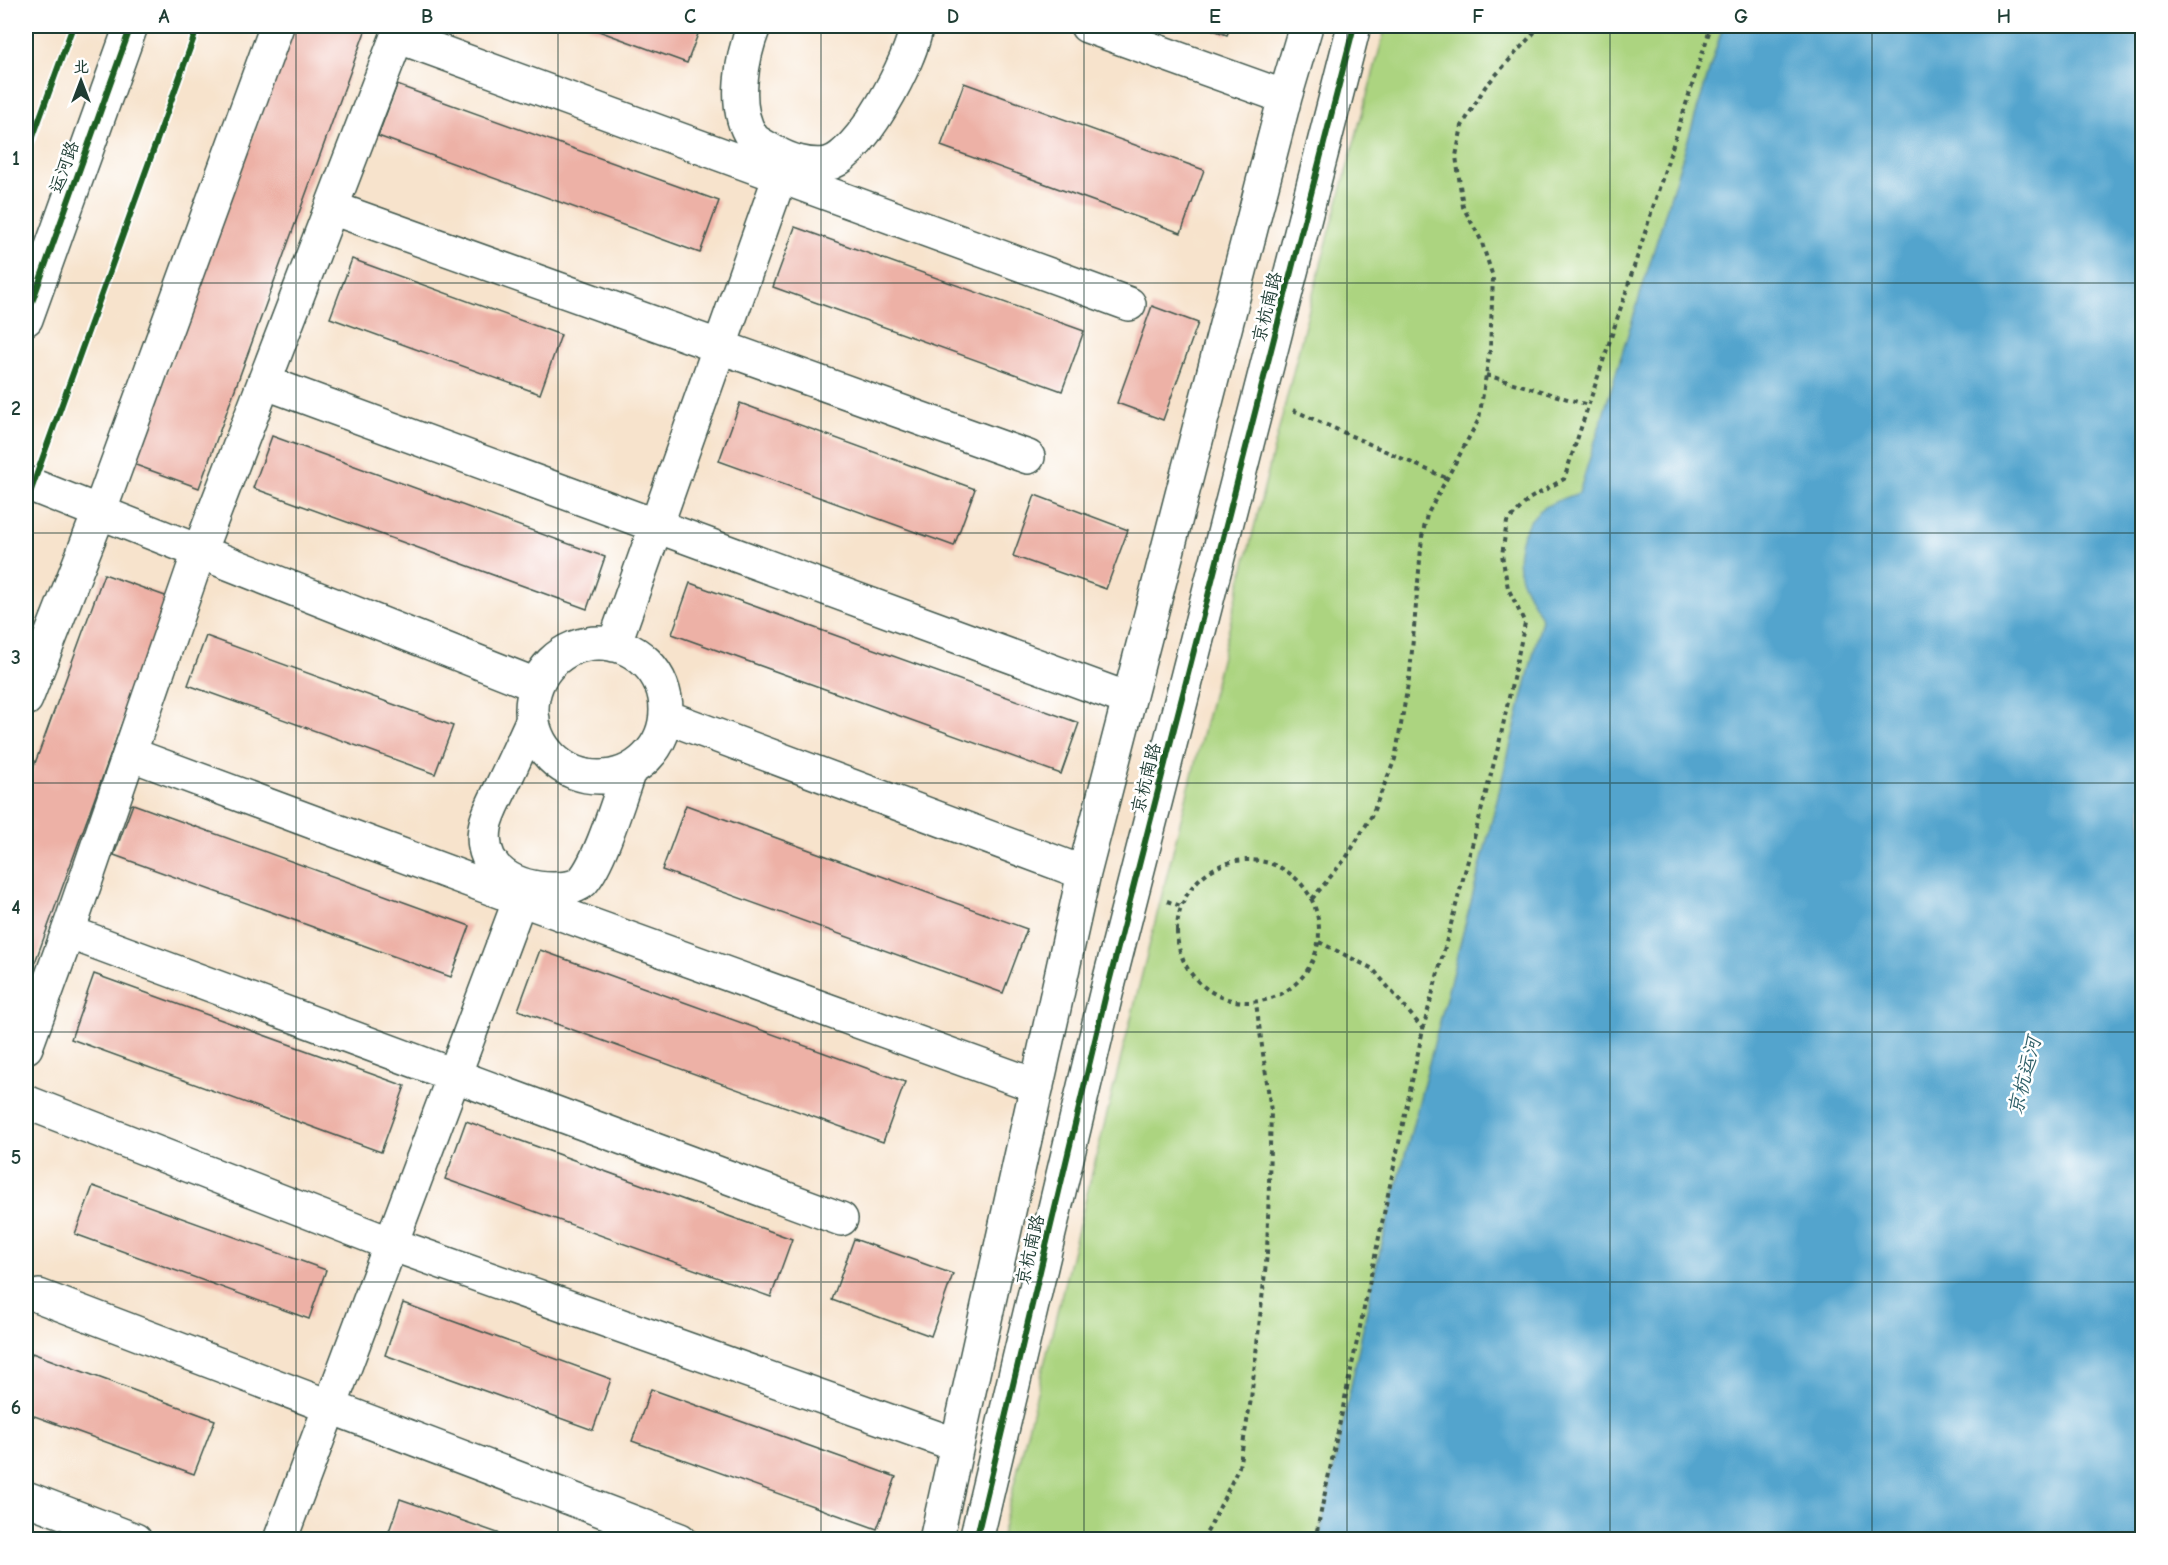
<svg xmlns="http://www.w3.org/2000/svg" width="2168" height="1565" font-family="'Comic Neue','LXGW WenKai TC',sans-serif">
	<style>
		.green { fill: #acd480; stroke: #66885a; stroke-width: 1.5 }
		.water { fill: #52a4cd; stroke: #387080; stroke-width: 1.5 }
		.building { fill: #edb1a6 }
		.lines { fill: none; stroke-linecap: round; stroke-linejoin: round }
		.minor-casing { stroke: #3f564b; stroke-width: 36 }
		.path { stroke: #3f564b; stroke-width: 4; stroke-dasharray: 4.5 4.5; stroke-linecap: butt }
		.minor { stroke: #fff; stroke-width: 33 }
		.cycleway-casing { stroke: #fff; stroke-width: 10 }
		.cycleway { stroke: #1b5e20; stroke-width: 6 }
		.grid { fill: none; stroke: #1f3d34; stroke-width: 1.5; stroke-opacity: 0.55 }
		.labels { text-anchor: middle; stroke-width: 5; stroke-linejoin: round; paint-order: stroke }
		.street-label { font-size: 18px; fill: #1f3d34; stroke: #fff }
		.water-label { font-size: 20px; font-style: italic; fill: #31616a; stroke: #fff }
		.neatline { fill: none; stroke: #1f3d34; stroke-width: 2 }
		.grid-label { font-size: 20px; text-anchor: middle; font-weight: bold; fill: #1f3d34 }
	</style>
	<rect width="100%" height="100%" fill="#fff"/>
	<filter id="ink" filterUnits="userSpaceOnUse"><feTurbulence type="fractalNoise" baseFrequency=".0167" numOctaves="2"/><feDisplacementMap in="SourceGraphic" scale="12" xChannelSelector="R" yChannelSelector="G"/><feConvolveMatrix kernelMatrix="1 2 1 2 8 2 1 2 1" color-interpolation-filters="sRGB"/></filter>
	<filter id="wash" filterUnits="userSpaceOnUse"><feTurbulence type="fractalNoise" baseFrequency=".008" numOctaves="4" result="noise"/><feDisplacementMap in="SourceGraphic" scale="24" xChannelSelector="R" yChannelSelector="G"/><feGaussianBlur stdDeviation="1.35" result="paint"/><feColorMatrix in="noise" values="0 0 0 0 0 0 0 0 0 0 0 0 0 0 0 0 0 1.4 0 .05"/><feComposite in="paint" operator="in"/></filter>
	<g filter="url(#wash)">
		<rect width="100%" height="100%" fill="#f7e3cc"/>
		<path class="green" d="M1386 26H1723L1579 494 1560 500 1527 591 1542 619 1483 856 1376 1267 1319 1539 1000 1540 1312 297Z"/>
		<path class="water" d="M1723 26H2142V1539H1319L1376 1267 1483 856 1542 619C1535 606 1526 592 1521 578 1514 557 1521 528 1537 513 1548 503 1565 498 1579 493Z"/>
		<g id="blocks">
			<path class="building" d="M293 26H367L199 488 133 464Z
				M585 26H701L687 63Z
				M1203 26H1231L1227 35Z
				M964 83 1204 170 1181 233 941 146Z
				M397 85 719 201 700 253 378 136Z
				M795 227 1084 331 1062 391 773 287Z
				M352 259 561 335 540 394 330 318Z
				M1152 306 1198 323 1163 420 1117 403Z
				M740 403 975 489 954 546 719 461Z
				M272 436 605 557 587 609 253 488Z
				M1035 495 1128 530 1106 589 1013 556Z
				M104 574 168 597 26 987V788Z
				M690 583 1079 723 1061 774 672 634Z
				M206 636 453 726 435 774 188 685Z
				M133 804 470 926 451 977 114 855Z
				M686 805 1027 929 1003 993 662 870Z
				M540 950 905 1082 883 1142 518 1010Z
				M94 974 405 1086 381 1152 71 1039Z
				M466 1121 792 1239 771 1297 445 1179Z
				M93 1186 326 1270 309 1319 75 1234Z
				M854 1239 953 1274 931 1336 832 1300Z
				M403 1303 611 1379 593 1430 385 1355Z
				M32 1353 215 1420 194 1474 26 1413V1371Z
				M651 1389 896 1477 877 1529 632 1441Z
				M400 1499 515 1539V1540H386Z"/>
		</g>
	</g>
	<g filter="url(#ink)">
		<use href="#blocks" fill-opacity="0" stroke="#3f564b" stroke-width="1.5"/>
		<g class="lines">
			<g class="minor-casing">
				<path id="minor" d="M754 26C742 56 732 108 752 137 756 143 768 148 774 152 789 161 810 167 827 164 859 159 914 56 916 26
					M1087 26 1285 97
					M397 36 1129 304
					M332 208 1028 457
					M26 319 131 26
					M264 382 1128 699
					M26 483 536 685
					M532 710a67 67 0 1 1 134 0a67 67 0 1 1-134 0Z
					M614 645 786 159
					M26 699 99 513 277 26
					M667 717 1084 873
					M533 719C523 741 513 763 502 786 496 799 487 814 485 828 478 871 517 889 553 889 562 889 576 888 583 881 601 860 619 798 629 771
					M130 754 520 899 1037 1086
					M68 932 841 1219
					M26 1047 68 932 199 552 401 26
					M26 1102 391 1244 957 1445
					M39 1296 680 1540
					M26 1498 135 1540
					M280 1540 525 886
					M936 1540 1084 873 1285 97 1306 26
					M976 1540 1106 994 1354 26"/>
			</g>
			<path class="path" d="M1486 375 1588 405
				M1293 410 1446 478
				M1177 931a71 71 0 1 1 142 0a71 71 0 1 1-142 0Z
				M1312 899 1346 858 1371 817 1395 759 1410 673 1422 537 1427 515 1479 419 1490 350 1493 277 1481 240 1463 207 1456 156 1462 126 1485 87 1540 26
				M1167 901 1181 906
				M1319 942 1373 969 1423 1029
				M1202 1540 1210 1527 1239 1467 1251 1399 1267 1254 1271 1111 1256 1003
				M1315 1540 1423 1029 1499 744 1525 623 1508 588 1502 555 1507 522 1529 499 1564 479 1624 298 1711 26"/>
			<use href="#minor" class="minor"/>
			<g class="cycleway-casing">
				<path id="cycleway" d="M26 156 73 26
					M26 319 131 26
					M26 504 198 26
					M976 1540 1106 994 1354 26"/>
			</g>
			<use href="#cycleway" class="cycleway"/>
		</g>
	</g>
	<path class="grid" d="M296 26V1540M558 26V1540M821 26V1540M1084 26V1540M1347 26V1540M1610 26V1540M1872 26V1540M26 283H2142M26 533H2142M26 783H2142M26 1032H2142M26 1282H2142"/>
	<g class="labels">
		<g class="street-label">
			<text transform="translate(64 167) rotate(-70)" y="6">运河路</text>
			<text transform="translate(1267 307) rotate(-76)" y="6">京杭南路</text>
			<text transform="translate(1146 778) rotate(-76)" y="6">京杭南路</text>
			<text transform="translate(1030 1250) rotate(-77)" y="6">京杭南路</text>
		</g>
		<g class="water-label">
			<text transform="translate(2024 1076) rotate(-76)" y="7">京杭运河</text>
		</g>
	</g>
	<rect width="2168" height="1565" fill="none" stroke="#fff" stroke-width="66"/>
	<g transform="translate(81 81)" stroke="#ffffff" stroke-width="4.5" paint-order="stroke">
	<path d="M0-4.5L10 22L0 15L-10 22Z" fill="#1f3d34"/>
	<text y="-9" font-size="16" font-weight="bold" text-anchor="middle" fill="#1f3d34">北</text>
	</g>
	<rect x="33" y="33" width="2102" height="1499" class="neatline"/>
	<g class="grid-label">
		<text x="164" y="23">A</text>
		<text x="427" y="23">B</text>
		<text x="690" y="23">C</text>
		<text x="953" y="23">D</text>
		<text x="1215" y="23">E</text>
		<text x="1478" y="23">F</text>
		<text x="1741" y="23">G</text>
		<text x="2004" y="23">H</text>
		<text x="16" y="165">1</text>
		<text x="16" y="415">2</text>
		<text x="16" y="664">3</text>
		<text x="16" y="914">4</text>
		<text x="16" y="1164">5</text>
		<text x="16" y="1414">6</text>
	</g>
</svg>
